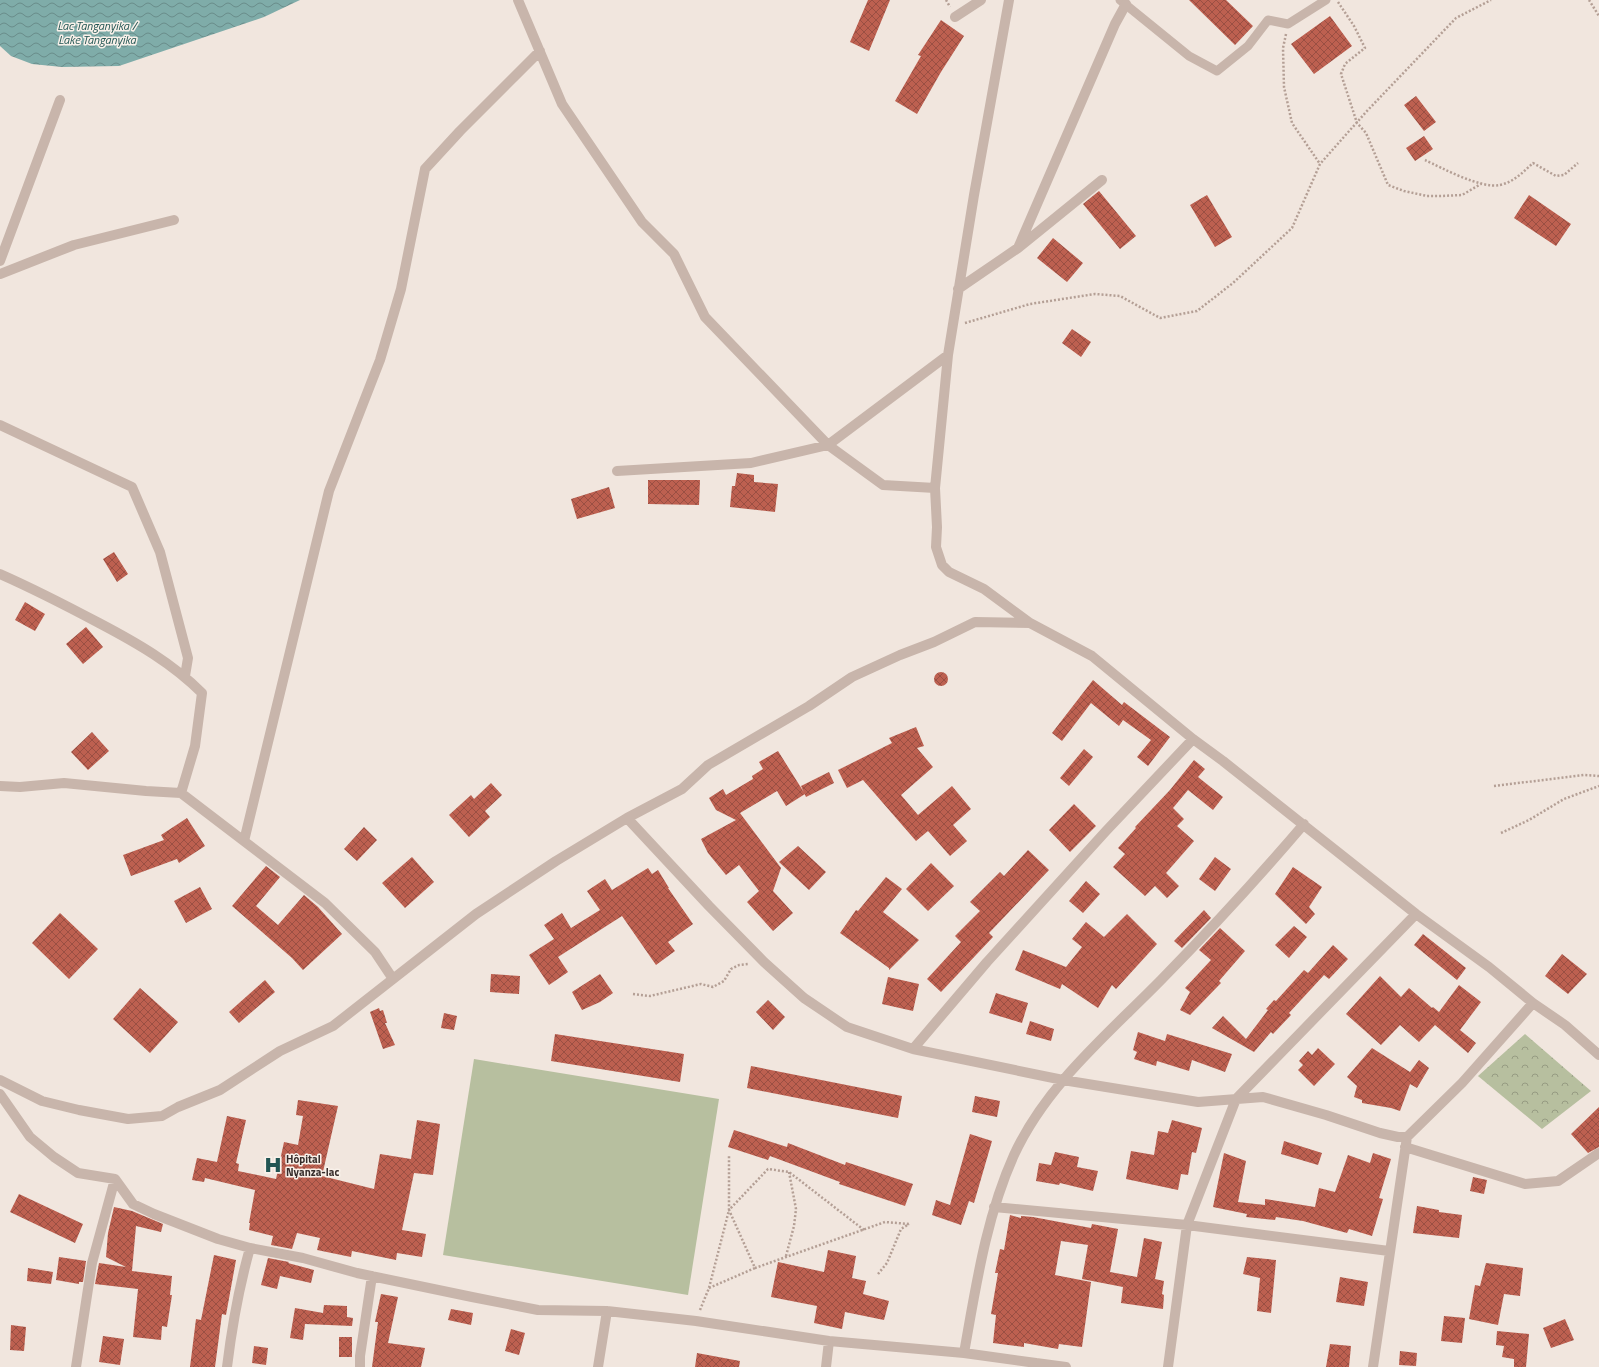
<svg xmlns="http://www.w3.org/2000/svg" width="1599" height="1367" font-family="'Titillium Web',sans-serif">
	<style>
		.park { fill: url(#park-crowns) }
		.garden { fill: #b7bf9f }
		.water { fill: url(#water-waves) }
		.building { fill: url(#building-cross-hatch) }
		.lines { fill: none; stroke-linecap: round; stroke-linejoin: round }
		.path { stroke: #b49f95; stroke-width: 2.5; stroke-dasharray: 2 2; stroke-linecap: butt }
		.lane { stroke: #c8b5ab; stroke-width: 9 }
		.street { stroke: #c8b5ab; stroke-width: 10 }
		.labels { text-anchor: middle; stroke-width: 3; stroke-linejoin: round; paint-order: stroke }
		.poi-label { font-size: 11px; font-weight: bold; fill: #362c2a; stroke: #f9f1ea; text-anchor: start }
		.water-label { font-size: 12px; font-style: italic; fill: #225553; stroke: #f9f1ea }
	</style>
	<defs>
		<pattern id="park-crowns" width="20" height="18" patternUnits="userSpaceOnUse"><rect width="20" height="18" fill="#b7bf9f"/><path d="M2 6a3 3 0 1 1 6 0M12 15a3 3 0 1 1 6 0" fill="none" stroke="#969b82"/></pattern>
		<pattern id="water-waves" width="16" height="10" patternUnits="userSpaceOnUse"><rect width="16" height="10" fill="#7faca9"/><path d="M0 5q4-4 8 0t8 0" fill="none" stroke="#698c8a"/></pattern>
		<pattern id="building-cross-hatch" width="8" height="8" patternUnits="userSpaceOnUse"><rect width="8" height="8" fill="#bd6050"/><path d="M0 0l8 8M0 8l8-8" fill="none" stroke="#9a4f43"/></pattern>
	</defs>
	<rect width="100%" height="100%" fill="#f1e6de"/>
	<path class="park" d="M1525 1034 1591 1091 1542 1129 1478 1076Z"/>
	<path class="garden" d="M474 1059 719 1099 688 1295 443 1255Z"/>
	<path class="water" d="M0 0H300L264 17 119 66 62 67 32 64 11 56 0 46Z"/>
	<path class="building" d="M868 0H890L869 51 850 42Z
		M1189 0H1226L1253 26 1235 45Z
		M1330 16 1352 46 1314 74 1291 44Z
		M941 20 964 36 941 72 917 114 895 101 921 56 918 55Z
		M1416 96 1436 122 1424 131 1404 105Z
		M1424 136 1433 149 1415 161 1406 148Z
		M1099 191 1136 236 1120 249 1083 204Z
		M1207 195 1232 237 1215 247 1190 205Z
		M1529 195 1571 224 1556 246 1514 218Z
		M1053 238 1083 263 1067 282 1037 258Z
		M1072 329 1091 342 1081 357 1062 343Z
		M737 473 754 475V482L778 484 775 512 730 507 732 486H735Z
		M648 480H700L699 505 648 504Z
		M609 487 615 508 577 519 571 499Z
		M114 552 128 574 117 582 103 559Z
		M25 602 45 614 35 631 15 620Z
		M86 627 103 647 83 664 66 644Z
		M934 679a7 7 0 1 1 14 0a7 7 0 1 1-14 0Z
		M1093 680 1122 705 1124 702 1170 737 1148 766 1137 757 1151 740 1123 720 1119 726 1091 703 1062 741 1052 733Z
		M916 727 924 746 917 748 933 767 901 795 918 815 952 786 971 809 953 825 967 841 950 856 928 831 916 841 863 780 847 788 838 770 892 743 889 738Z
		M92 732 109 751 88 770 71 752Z
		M1084 749 1093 757 1069 786 1060 778Z
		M778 751 805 794 786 806 777 791 740 813 781 868 773 891 793 913 773 931 747 902 759 891 739 865 726 875 708 853 701 839 736 820 716 810 709 798 723 789 726 795 753 779 752 776 763 769 759 762Z
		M1194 760 1205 769 1198 777 1223 797 1213 810 1188 790 1173 808 1184 819 1177 826 1194 841 1166 873 1179 886 1167 898 1155 886 1145 896 1113 867 1125 854 1118 848 1136 828 1135 827 1170 790Z
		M829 772 834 783 806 797 801 786Z
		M491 783 502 795 485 811 490 817 469 837 449 815 471 795 474 799Z
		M1074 804 1096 826 1070 852 1049 830Z
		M187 818 205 846 179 863 177 859 131 876 123 855 164 840 161 835Z
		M364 827 377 840 357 861 344 849Z
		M798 846 826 872 809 890 779 862Z
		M1028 850 1049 870 989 933 993 937 941 992 927 979 961 942 955 936 980 911 970 902 1000 872 1004 876Z
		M412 857 434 882 405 908 382 883Z
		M1215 857 1231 869 1215 891 1199 879Z
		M931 863 954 886 928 911 906 889Z
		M266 866 280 877 256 906 278 925 304 895 318 907 342 934 303 970 292 958 232 906Z
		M1293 867 1322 887 1309 907 1315 914 1306 924 1275 894Z
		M648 868 652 874 658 870 669 888H668L693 924 668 942 675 951 656 965 622 916 558 957 568 972 549 985 529 955 554 939 544 925 562 913 571 928 600 910 587 891 605 879 612 890Z
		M886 877 902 889 883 912 919 940 889 970V968L840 933 856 910 858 911Z
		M1086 881 1100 894 1083 913 1069 901Z
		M200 887 212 909 186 923 174 901Z
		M1204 910 1211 918 1182 948 1174 941Z
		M60 913 98 949 69 979 32 943Z
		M1127 914 1157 944 1116 989 1112 985 1098 1008 1062 984 1060 989 1015 970 1023 950 1066 967 1082 947 1072 939 1086 922 1104 937Z
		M1294 926 1307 937 1289 958 1275 945Z
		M1220 928 1245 951 1219 981 1221 983 1190 1015 1180 1010 1190 992 1185 988 1211 960 1199 950Z
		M1423 934 1466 968 1457 980 1414 945Z
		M1333 945 1348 959 1329 979 1324 975 1289 1013 1291 1015 1273 1034 1271 1032 1254 1052 1212 1028 1223 1016 1246 1039 1268 1010 1266 1009 1274 1000 1276 1001 1304 970 1308 973Z
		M1562 954 1587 974 1568 994 1545 976Z
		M491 974 520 976 519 994 490 992Z
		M600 974 613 993 600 1002 582 1010 572 992Z
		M1380 976 1401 997 1409 988 1432 1008 1433 1007 1439 1012 1459 985 1481 1002 1460 1030 1476 1043 1468 1053 1435 1025 1419 1042 1400 1025 1381 1045 1346 1014Z
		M888 977 919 984 913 1011 882 1004Z
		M265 980 275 992 239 1023 229 1012Z
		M140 988 178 1022 150 1053 113 1019Z
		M996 993 1028 1003 1022 1023 989 1013Z
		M768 1000 785 1017 773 1030 756 1012Z
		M379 1008 380 1011 383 1010 387 1023H385L395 1045 383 1049 370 1012Z
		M444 1013 457 1016 454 1030 441 1028Z
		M1030 1021 1054 1029 1051 1041 1026 1034Z
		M1138 1032 1165 1041 1167 1034 1232 1054 1225 1072 1192 1060 1189 1071 1157 1061 1156 1066 1134 1059 1137 1052 1133 1050Z
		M555 1034 684 1054 680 1082 551 1061Z
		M1318 1048 1335 1064 1314 1086 1298 1070 1303 1065 1299 1061 1308 1051 1312 1055Z
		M1372 1048 1410 1072 1419 1060 1429 1068 1417 1088 1410 1084 1400 1111 1391 1108 1362 1103V1100L1354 1097 1357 1086 1347 1077Z
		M751 1066 902 1096 898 1118 747 1088Z
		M975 1096 1000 1101 997 1117 972 1112Z
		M298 1100 338 1106 322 1176 374 1189 380 1154 411 1159 417 1120 440 1124 433 1175 414 1173 402 1230 426 1234 422 1257 397 1253 396 1260 352 1251 351 1257 317 1250 320 1238 297 1233 292 1249 271 1245 273 1236 249 1230 250 1223H249L255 1190 205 1178 204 1182 192 1180 197 1158 217 1162 227 1116 246 1120 236 1163 239 1164 238 1171 276 1179 284 1142 298 1145 303 1116 296 1115Z
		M1599 1107V1147L1588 1153 1571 1134Z
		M1172 1120 1202 1128 1196 1153 1192 1152 1188 1175 1181 1174 1178 1190 1126 1179 1131 1151 1154 1155 1158 1131 1168 1133Z
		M734 1130 787 1147 788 1143 845 1165 846 1162 913 1184 905 1206 839 1184 840 1182 770 1156 768 1160 728 1147Z
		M970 1134 992 1141 974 1203 969 1201 961 1225 932 1215 936 1200 950 1205Z
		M1284 1141 1322 1153 1318 1165 1281 1154Z
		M1055 1152 1079 1157 1077 1167 1098 1171 1093 1191 1060 1183 1059 1185 1036 1181 1039 1163 1051 1165Z
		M1224 1153 1246 1161 1238 1202 1265 1205V1199L1315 1207 1319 1188 1335 1192 1348 1155 1370 1163 1373 1153 1391 1159 1379 1198 1383 1199 1372 1236 1349 1229 1347 1233 1303 1221 1276 1217 1275 1220 1246 1217 1247 1214 1213 1207Z
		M1473 1177 1487 1180 1484 1194 1470 1191Z
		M19 1194 83 1224 75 1243 10 1212Z
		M1417 1206 1439 1210V1212L1462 1215 1459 1238 1413 1233Z
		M114 1207 132 1211 163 1224 161 1232 136 1226 132 1271 172 1276 170 1295H172L167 1327 162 1326 161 1340 133 1337 138 1289 95 1284 99 1263 126 1267 106 1257 108 1233Z
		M1010 1215 1021 1218V1216L1033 1217 1091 1228 1092 1224 1118 1229 1110 1272 1137 1277 1144 1238 1162 1242 1155 1279 1164 1281 1162 1294 1164 1295 1163 1309 1121 1303 1123 1287 1082 1279 1088 1245 1061 1241 1055 1275 1091 1282 1082 1347 1059 1344 1058 1349 1024 1343V1347L993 1343 996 1315 991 1314 998 1273H995L1000 1249 1004 1250Z
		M828 1250 856 1256 852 1278 866 1281 863 1294 889 1301 884 1320 845 1312 842 1329 814 1323 817 1306 771 1297 778 1262 824 1272Z
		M214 1255 236 1260 226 1315 222 1314 215 1367H190L196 1319 201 1320Z
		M59 1257 86 1261 83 1282H79V1284L56 1280Z
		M1247 1257 1276 1260 1271 1313 1257 1311 1260 1278 1243 1274Z
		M268 1258 289 1262 288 1263 314 1270 311 1283 280 1276 277 1289 261 1285Z
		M1486 1263 1523 1268 1520 1296 1504 1294 1498 1325 1469 1319 1475 1285 1480 1286Z
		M28 1268 53 1272 51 1284 27 1281Z
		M1340 1277 1368 1282 1364 1306 1336 1302Z
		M381 1294 398 1297 388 1343 425 1348 421 1367H372L378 1322H375Z
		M324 1305 347 1306V1317L353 1318 352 1326 305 1324 303 1340 290 1338 295 1308 323 1313Z
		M451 1309 473 1313 471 1325 448 1320Z
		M1444 1316 1465 1318 1462 1343 1441 1341Z
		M1565 1319 1574 1340 1551 1348 1543 1328Z
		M11 1325 26 1327 24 1351 10 1350Z
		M511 1329 525 1333 519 1355 505 1351Z
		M1497 1331 1529 1334 1526 1367H1514V1359L1502 1357 1504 1346 1496 1345Z
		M103 1336 124 1339 120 1365 99 1362Z
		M339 1337H352V1357H339Z
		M1330 1344 1351 1346 1349 1367H1326Z
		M254 1346 268 1348 266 1365 252 1363Z
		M1400 1351 1417 1353 1416 1366 1399 1365Z
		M697 1353 740 1361 739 1367H695Z"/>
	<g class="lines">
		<path class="path" d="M946 0 950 7
			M1589 0 1599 16
			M1338 2 1354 26 1365 48 1345 64 1341 74 1357 123 1366 133 1388 185 1404 191 1427 196H1441L1462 195 1481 184
			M1286 34 1283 48 1284 87 1292 123 1320 164
			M1425 160C1442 168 1481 189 1500 185 1514 182 1523 172 1533 163L1556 176 1564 175 1578 163
			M965 323 1030 304 1095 294 1120 296 1160 318 1197 311 1233 283 1292 228 1320 164 1366 112 1456 18 1491 0
			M1494 786 1584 775 1599 776
			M1501 833 1529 820 1564 799 1599 786
			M633 994 650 996 701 984 713 987 724 981 731 969 739 965 748 964
			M864 1230 789 1172 768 1169 729 1210 755 1268 885 1222 909 1224
			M786 1256 794 1226 796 1209 789 1172
			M878 1274 887 1263 901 1229 909 1224
			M709 1288 755 1268
			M700 1310 709 1288 729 1210V1155"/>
		<path class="lane" d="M1120 0 1189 56 1217 71 1248 46 1268 20 1288 24 1326 0"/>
		<path class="street" d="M518 0 562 104 642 222 674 254 705 317 828 445 883 485 935 488
			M1009 0 974 195 948 355 935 488 937 527 936 547 942 565 949 572 984 589 1030 623
			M955 17 981 0
			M1018 248 1115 24 1126 4
			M0 261 60 100
			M0 274 74 245 174 220
			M958 289 1018 248 1102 180
			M0 425 132 487 160 552 188 658 185 676
			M617 471 751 463 828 445 948 355
			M0 574C34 589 67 606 99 623 137 643 172 663 202 693L195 746 181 793 146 791 64 783 20 787 0 786
			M181 793 325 903 375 952 393 979
			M627 818 709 906 764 962 804 998 847 1027 913 1049 1063 1080 1198 1102 1263 1097 1326 1115 1380 1133 1398 1137H1407L1462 1083 1533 1003
			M244 841 329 491 380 360 401 289 425 169 460 131 540 51
			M913 1049 987 962 1106 831 1193 739
			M0 1080 42 1101 79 1110 128 1119 162 1116 178 1107 220 1090 280 1051 333 1026 476 914 556 861 627 818 682 789 708 765 809 706 852 677 900 655 934 642 975 622 1030 623 1092 656 1193 739 1223 761 1416 914 1489 967 1533 1003 1565 1025 1599 1055
			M0 1094 30 1137 54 1157 78 1173 115 1179 133 1204 154 1214 218 1239 250 1248 303 1258 357 1273 472 1297 538 1310 607 1311 696 1321 829 1341 964 1353 1036 1363
			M1405 1147 1525 1184 1558 1181 1599 1153
			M994 1207 1187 1225 1389 1251
			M964 1353C976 1286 986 1217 1014 1155 1046 1085 1108 1034 1161 980 1210 930 1258 878 1304 824
			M76 1367 92 1263 115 1179
			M227 1367C232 1326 239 1287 250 1248
			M360 1367V1356L372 1276
			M598 1367 607 1311
			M826 1367 829 1341
			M1036 1367V1363L1066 1367
			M1168 1367 1187 1225 1236 1099 1416 914
			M1373 1367 1407 1137"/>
	</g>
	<defs>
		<g id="hospital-bare" transform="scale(1.38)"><path d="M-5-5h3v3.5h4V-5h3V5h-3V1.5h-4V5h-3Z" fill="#225553" stroke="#f9f1ea" stroke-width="2.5" paint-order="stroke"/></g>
	</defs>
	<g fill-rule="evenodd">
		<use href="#hospital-bare" x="273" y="1165"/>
	</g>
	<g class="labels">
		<g class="poi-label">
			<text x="286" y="1163">Hôpital<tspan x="286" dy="13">Nyanza-lac</tspan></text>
		</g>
		<g class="water-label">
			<text x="97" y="30">Lac Tanganyika /<tspan x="97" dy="14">Lake Tanganyika</tspan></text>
		</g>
	</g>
</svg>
